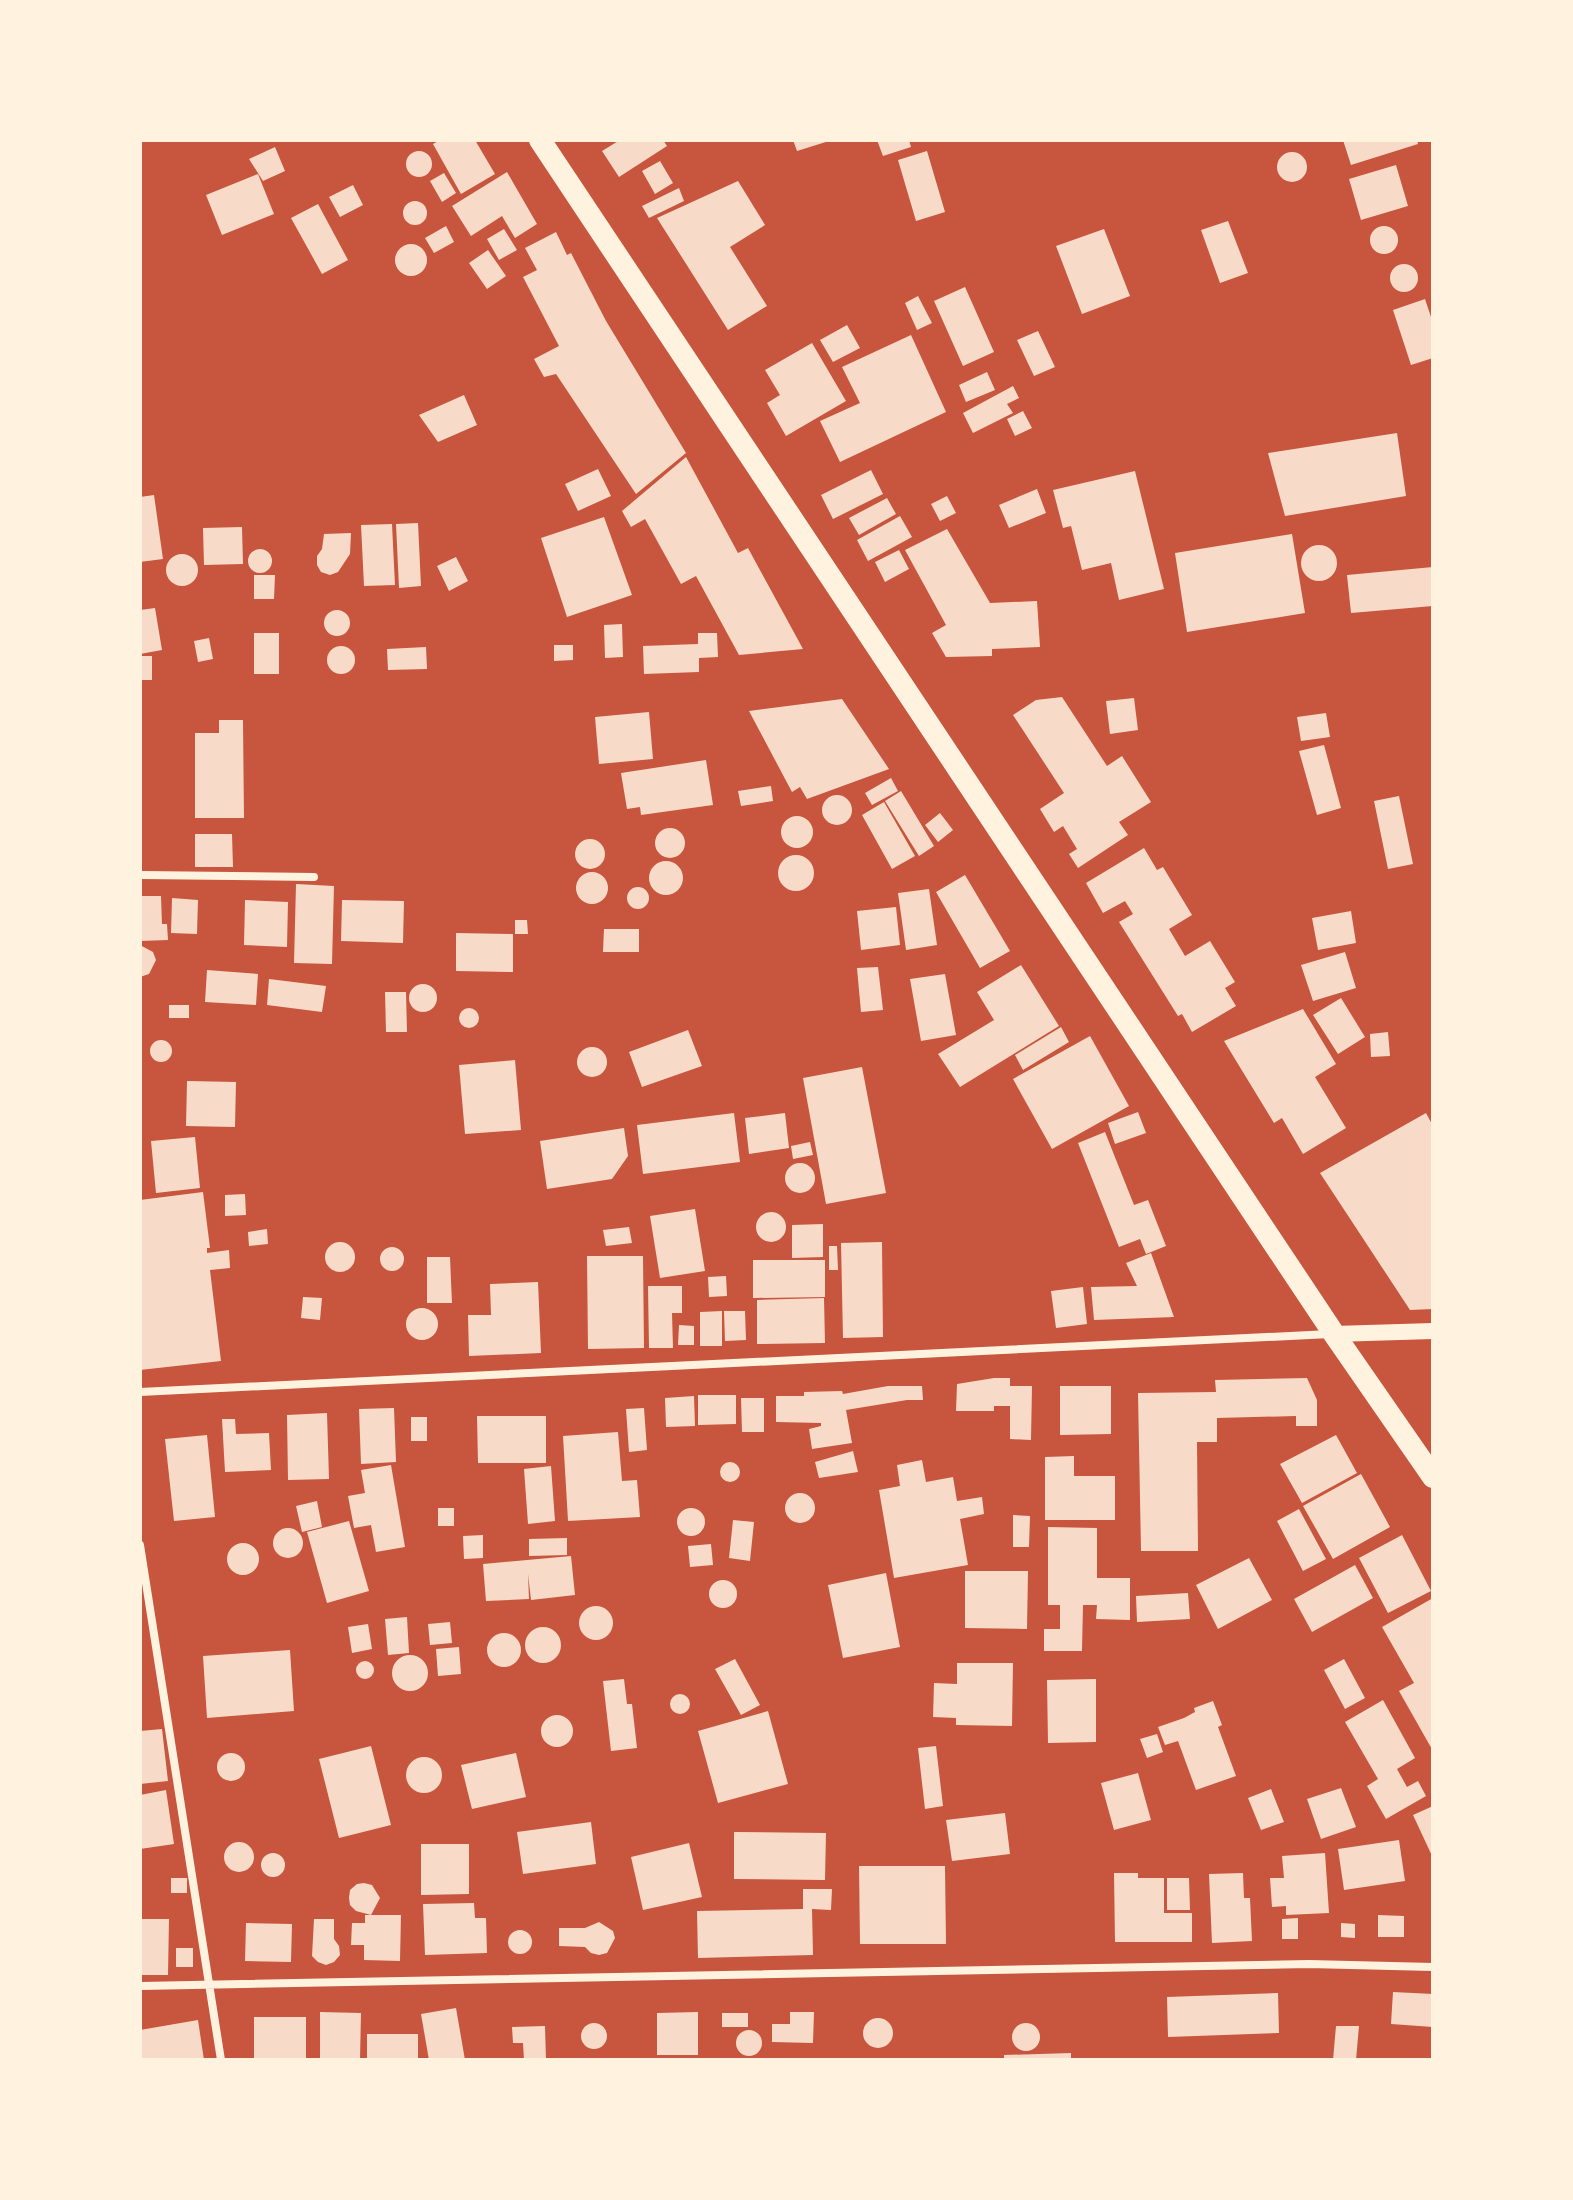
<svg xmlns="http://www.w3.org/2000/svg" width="1573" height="2200" font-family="Merriweather,serif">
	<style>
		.building { fill: #f7dbc8 }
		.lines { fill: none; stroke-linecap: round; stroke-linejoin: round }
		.minor { stroke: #fff3e0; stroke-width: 8 }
		.secondary { stroke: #fff3e0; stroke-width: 16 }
		.trunk { stroke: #fff3e0; stroke-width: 22 }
	</style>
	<rect width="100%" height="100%" fill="#c8553d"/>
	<path class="building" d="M440 140H475L495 174 461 194 433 144Z
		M620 140H663L667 146 619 177 602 151Z
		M793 140H829V141L797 151Z
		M877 140H909L911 147 883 156Z
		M1343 140H1417L1418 144 1351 165Z
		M275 147 285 171 263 181 249 159Z
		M406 164a13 13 0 1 1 26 0a13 13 0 1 1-26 0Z
		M927 151 945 212 916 221 898 160Z
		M1277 167a15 15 0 1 1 30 0a15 15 0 1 1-30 0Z
		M660 161 673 183 655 194 642 171Z
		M1396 165 1408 206 1361 220 1349 179Z
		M507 172 537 224 515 238 502 216 471 236 452 206Z
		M444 173 456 193 442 202 430 181Z
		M258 174 274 214 222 235 206 195Z
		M738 181 765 225 730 247 767 306 728 330 657 218Z
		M353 185 363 205 340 217 329 197Z
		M679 188 684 201 649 218 642 206Z
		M403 213a12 12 0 1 1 24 0a12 12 0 1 1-24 0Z
		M318 204 348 260 322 274 291 218Z
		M1228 221 1248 273 1220 283 1201 230Z
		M1370 240a14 14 0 1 1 28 0a14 14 0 1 1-28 0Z
		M446 226 454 242 434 253 425 238Z
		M504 229 517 250 499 260 487 239Z
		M1104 229 1130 296 1082 314 1056 246Z
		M556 232 567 255 571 253 606 321 686 453 636 494 556 374 544 377 534 359 559 346 523 277 537 270 525 248Z
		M395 260a16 16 0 1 1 32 0a16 16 0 1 1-32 0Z
		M488 250 506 276 487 289 469 263Z
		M1390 278a14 14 0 1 1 28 0a14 14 0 1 1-28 0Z
		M965 287 994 352 963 366 934 301Z
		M918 296 932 323 917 330 905 303Z
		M1425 299 1433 323V358L1411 365 1393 310Z
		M847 325 860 348 833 362 820 340Z
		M1038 331 1055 367 1034 376 1017 340Z
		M911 335 946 412 840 462 820 421 860 403 842 367Z
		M812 343 846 401 786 436 767 403 780 395 765 370Z
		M987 372 995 390 966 402 959 385Z
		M1013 386 1019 398 1007 404 1013 413 973 433 963 413Z
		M464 395 477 425 438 442 419 415Z
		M1023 411 1032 428 1015 436 1007 419Z
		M1397 433 1406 496 1285 516 1268 453Z
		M686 457 738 553 748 548 803 649 739 655 696 576 681 584 645 519 631 527 622 511Z
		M598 469 611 496 578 511 565 484Z
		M871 470 883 494 833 519 821 495Z
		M1135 471 1164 589 1119 600 1111 563 1082 570 1071 526 1063 528 1053 490Z
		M1037 489 1046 513 1009 528 999 505Z
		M154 495 163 559 140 562V497Z
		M947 496 956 513 940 521 931 504Z
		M887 498 896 514 859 535 849 518Z
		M900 516 912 537 868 561 857 540Z
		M604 517 632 595 567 617 541 538Z
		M418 523 421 586 399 588 396 524Z
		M392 524 395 585 364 586 361 525Z
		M242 527 243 564 204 565 203 528Z
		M947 529 990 603 1037 601 1040 647 992 649V656L946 657 932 633 946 625 905 550Z
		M351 533 350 554 338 572 330 575 321 572 317 565V556L322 549 324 534Z
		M1292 534 1305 613 1187 632 1175 553Z
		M1301 563a18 18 0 1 1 36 0a18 18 0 1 1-36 0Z
		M248 561a12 12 0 1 1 24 0a12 12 0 1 1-24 0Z
		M899 550 909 569 885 582 875 562Z
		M166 570a16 16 0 1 1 32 0a16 16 0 1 1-32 0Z
		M456 557 468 581 449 591 437 566Z
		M1433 567V606L1351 613 1347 575Z
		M254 575H275L274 599H254Z
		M155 608 162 650 140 654V610Z
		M324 623a13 13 0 1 1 26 0a13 13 0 1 1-26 0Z
		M622 624 623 657 605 658 604 625Z
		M254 633H279V674H254Z
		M698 633H717L718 657 699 658V672L644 674 643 646 698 644Z
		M209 638 213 659 198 662 194 641Z
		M554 645H573V660L554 661Z
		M327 660a14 14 0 1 1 28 0a14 14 0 1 1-28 0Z
		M426 647 427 669 388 670 387 649Z
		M140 656H152V680H140Z
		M1062 697 1107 766 1122 756 1151 802 1119 822 1128 835 1078 868 1069 854 1077 849 1063 826 1054 832 1040 809 1064 793 1013 715 1036 700Z
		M1134 698 1138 730 1110 734 1106 701Z
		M842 699 889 769 807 799 800 787 792 792 749 711Z
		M649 712 653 759 599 764 595 717Z
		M1326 713 1330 737 1301 741 1297 717Z
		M219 720H243L244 818H195V733H219Z
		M1324 745 1341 808 1317 815 1299 751Z
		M706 760 713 805 641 815 640 807 627 809 621 773Z
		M891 778 898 791 872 805 865 793Z
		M771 786 773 801 741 806 738 791Z
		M901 791 934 846 919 856 885 801Z
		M822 810a15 15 0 1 1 30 0a15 15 0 1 1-30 0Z
		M1399 796 1413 864 1388 869 1374 801Z
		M884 802 915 856 892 869 862 815Z
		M940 813 953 830 938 842 925 825Z
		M781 832a16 16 0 1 1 32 0a16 16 0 1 1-32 0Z
		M655 843a15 15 0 1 1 30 0a15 15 0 1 1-30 0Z
		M195 834H232L233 867H195Z
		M575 854a15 15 0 1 1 30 0a15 15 0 1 1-30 0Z
		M1144 848 1157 870 1163 867 1192 915 1169 929 1185 956 1210 941 1235 982 1225 988 1236 1006 1192 1032 1182 1014 1178 1016 1119 922 1133 914 1125 901 1103 913 1086 883Z
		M778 873a18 18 0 1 1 36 0a18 18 0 1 1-36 0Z
		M649 878a17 17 0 1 1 34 0a17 17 0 1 1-34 0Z
		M576 888a16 16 0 1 1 32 0a16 16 0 1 1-32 0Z
		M965 875 1010 951 980 968 936 892Z
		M296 884 334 886 332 964 294 963Z
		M627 898a11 11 0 1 1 22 0a11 11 0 1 1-22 0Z
		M929 889 937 945 906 950 898 893Z
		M140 896H161L162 924H167L168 940 140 941Z
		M172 898 198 900 197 934 171 933Z
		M245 900 288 902 287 947 244 945Z
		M342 900 404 901 403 943 341 941Z
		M896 907 900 945 861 950 857 911Z
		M1351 911 1356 943 1318 950 1312 918Z
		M515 920H527L528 934H515Z
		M604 929H639V952H603Z
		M456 933 513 934V972L456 971Z
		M140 945 153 952 156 960 149 974 140 977Z
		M1345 952 1356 988 1313 1001 1301 965Z
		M1021 965 1059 1026 960 1087 938 1054 994 1020 977 992Z
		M878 967 883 1010 861 1012 857 968Z
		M207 970 258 974 256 1005 205 1002Z
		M945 974 956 1035 921 1041 910 979Z
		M269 979 326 986 322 1012 267 1005Z
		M409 998a14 14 0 1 1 28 0a14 14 0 1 1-28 0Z
		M385 992H406L407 1032H386Z
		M1341 998 1365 1037 1338 1054 1313 1015Z
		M169 1005H189V1018H169Z
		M459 1018a10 10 0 1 1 20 0a10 10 0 1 1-20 0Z
		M1303 1009 1336 1064 1315 1077 1346 1128 1303 1154 1282 1118 1274 1123 1224 1041Z
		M1061 1027 1069 1042 1023 1070 1015 1055Z
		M688 1030 702 1066 642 1087 629 1052Z
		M1388 1032 1390 1056 1371 1057 1370 1034Z
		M1090 1036 1129 1106 1052 1149 1013 1079Z
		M150 1051a11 11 0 1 1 22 0a11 11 0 1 1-22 0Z
		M577 1062a15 15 0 1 1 30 0a15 15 0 1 1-30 0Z
		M515 1060 521 1130 465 1134 459 1065Z
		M862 1067 886 1193 826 1204 803 1078Z
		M187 1081 236 1082 235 1127 186 1126Z
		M1138 1112 1146 1133 1115 1144 1108 1123Z
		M734 1113 740 1162 643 1174 637 1125Z
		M785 1113 789 1148 749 1154 745 1118Z
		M1426 1113 1433 1126V1309L1410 1310 1320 1173Z
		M624 1128 628 1156 612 1179 547 1189 540 1141Z
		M1105 1132 1134 1205 1148 1200 1166 1246 1146 1254 1140 1239 1119 1247 1078 1143Z
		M195 1137 200 1188 156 1193 151 1141Z
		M810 1142 813 1155 793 1159 791 1146Z
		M785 1178a15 15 0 1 1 30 0a15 15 0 1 1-30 0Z
		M203 1192 210 1248H207V1253L229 1250 230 1268 210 1270 221 1361 140 1370V1200Z
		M245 1194 246 1215 225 1216V1195Z
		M695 1209 705 1271 660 1278 650 1216Z
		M756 1227a15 15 0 1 1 30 0a15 15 0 1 1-30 0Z
		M823 1224V1257L792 1258V1225Z
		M629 1227 632 1243 606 1246 603 1230Z
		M267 1229 268 1244 249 1246 248 1232Z
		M325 1257a15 15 0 1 1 30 0a15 15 0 1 1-30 0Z
		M882 1242 883 1337 843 1338 841 1243Z
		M829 1246H837L838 1270H829Z
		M380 1259a12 12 0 1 1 24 0a12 12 0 1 1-24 0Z
		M1151 1253 1174 1317 1094 1320 1091 1287 1137 1286 1126 1263Z
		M587 1256H643L644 1348 588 1349Z
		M427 1257H450L452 1303H427Z
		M753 1260H825V1297L753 1298Z
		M726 1276 727 1296 709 1297 708 1277Z
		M538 1282 541 1353 469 1356 468 1315H491L490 1284Z
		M648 1286H682V1313H672L673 1348H649Z
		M1083 1287 1087 1324 1056 1328 1051 1291Z
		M303 1297 322 1298 320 1320 301 1318Z
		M824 1298 825 1343 757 1344V1300Z
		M406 1324a16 16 0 1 1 32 0a16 16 0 1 1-32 0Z
		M722 1311V1346H700V1312Z
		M724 1311H745L746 1340 725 1341Z
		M679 1325 694 1326V1345H678Z
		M994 1378H1010V1386H1032L1031 1440 1010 1439V1406H994V1411H956L957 1384Z
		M1307 1378 1317 1400V1426H1296V1416L1217 1418V1442H1197L1198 1551H1141L1138 1393 1216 1392 1215 1380Z
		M888 1386H922L923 1400H907L846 1410 852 1443 812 1449 809 1429 821 1426V1423L776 1422V1396H804V1392L842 1391 843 1394Z
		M1060 1386H1111V1434L1060 1435Z
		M698 1395H736V1424L698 1425Z
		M694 1396 695 1426 666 1427 665 1398Z
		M741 1398H764V1432H742Z
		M394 1408 396 1462 361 1464 359 1409Z
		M644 1408 647 1450 629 1452 626 1409Z
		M327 1413 329 1479 288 1480 287 1415Z
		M477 1416H546V1463H478Z
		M411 1417H427V1441H411Z
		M222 1419H235L236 1434 269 1433 271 1470 225 1472Z
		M618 1432 622 1481 637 1480 640 1517 568 1521 563 1436Z
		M207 1435 215 1517 174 1521 165 1439Z
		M1336 1435 1357 1473 1302 1503 1280 1464Z
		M853 1451 858 1472 819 1478 815 1462Z
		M1074 1456V1476H1115V1520H1045V1457Z
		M922 1460 926 1482 953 1477 957 1501 982 1497 984 1514 960 1519 968 1565 894 1578 879 1490 900 1486 897 1465Z
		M720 1472a10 10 0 1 1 20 0a10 10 0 1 1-20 0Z
		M391 1465 405 1547 376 1552 371 1525 354 1528 348 1496 365 1493 361 1470Z
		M551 1466 555 1521 528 1524 524 1469Z
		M1361 1474 1390 1527 1333 1559 1303 1506Z
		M785 1508a15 15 0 1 1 30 0a15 15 0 1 1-30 0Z
		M317 1501 322 1527 302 1532 296 1506Z
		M438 1508H454V1526H438Z
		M677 1522a14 14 0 1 1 28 0a14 14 0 1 1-28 0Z
		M1299 1509 1326 1559 1303 1571 1277 1521Z
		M1013 1515 1030 1516 1029 1547H1013Z
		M733 1520 754 1522 750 1561 729 1558Z
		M349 1521 369 1591 327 1603 307 1532Z
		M1048 1527 1097 1528V1578H1130V1620L1096 1619 1097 1605H1083L1082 1651H1044V1629H1060V1605H1048Z
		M273 1543a15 15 0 1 1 30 0a15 15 0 1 1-30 0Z
		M483 1535V1558L464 1559 463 1536Z
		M1402 1535 1431 1591 1388 1613 1359 1558Z
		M567 1538V1555L529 1556V1539Z
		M227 1559a16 16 0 1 1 32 0a16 16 0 1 1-32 0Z
		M711 1544 713 1565 690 1567 688 1546Z
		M571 1556 575 1595 531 1600 528 1574 529 1599 486 1601 483 1564Z
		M1249 1558 1272 1600 1218 1629 1196 1585Z
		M1355 1565 1373 1598 1312 1632 1294 1599Z
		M965 1571H1028L1027 1629 965 1628Z
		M886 1573 900 1647 843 1658 828 1585Z
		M709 1594a14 14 0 1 1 28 0a14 14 0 1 1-28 0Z
		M1188 1593 1190 1619 1137 1622 1136 1596Z
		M1433 1598V1751L1399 1691 1414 1683 1382 1627Z
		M579 1623a17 17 0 1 1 34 0a17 17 0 1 1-34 0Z
		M407 1617 409 1653 388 1655 385 1619Z
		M450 1622 452 1643 430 1645 428 1624Z
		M368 1624 372 1649 352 1653 348 1627Z
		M525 1645a18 18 0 1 1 36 0a18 18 0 1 1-36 0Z
		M487 1650a17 17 0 1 1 34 0a17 17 0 1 1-34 0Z
		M459 1647 461 1674 438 1676 436 1649Z
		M290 1650 294 1711 207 1718 203 1656Z
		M392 1673a18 18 0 1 1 36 0a18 18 0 1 1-36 0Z
		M735 1659 760 1705 741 1715 715 1669Z
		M1344 1659 1365 1698 1345 1709 1324 1670Z
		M356 1670a9 9 0 1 1 18 0a9 9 0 1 1-18 0Z
		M957 1663H1013L1012 1726 956 1725V1718L933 1717 934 1683 957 1684Z
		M624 1679 627 1704H632L637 1748 611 1751 603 1681Z
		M1096 1679V1742L1048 1743 1047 1680Z
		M670 1704a10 10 0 1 1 20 0a10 10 0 1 1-20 0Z
		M1383 1700 1415 1758 1397 1769 1407 1787 1418 1781 1426 1796 1386 1819 1367 1786 1378 1779 1345 1722Z
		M1213 1701 1222 1725 1218 1727 1236 1776 1196 1790 1178 1741 1165 1745 1158 1727 1184 1718 1195 1712 1194 1708Z
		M768 1711 788 1784 718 1803 698 1731Z
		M541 1731a16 16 0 1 1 32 0a16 16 0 1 1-32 0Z
		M162 1729 168 1781 140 1784V1731Z
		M1157 1734 1163 1752 1147 1758 1140 1739Z
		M371 1746 391 1825 339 1838 319 1759Z
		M936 1746 943 1806 925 1809 918 1748Z
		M217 1767a14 14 0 1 1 28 0a14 14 0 1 1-28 0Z
		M516 1753 526 1797 472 1809 461 1765Z
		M406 1775a18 18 0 1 1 36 0a18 18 0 1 1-36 0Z
		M1138 1773 1151 1820 1114 1830 1101 1783Z
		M1341 1788 1356 1827 1321 1839 1307 1799Z
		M1271 1789 1284 1822 1261 1830 1248 1798Z
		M166 1790 174 1844 140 1849V1795Z
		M1433 1806V1858L1413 1815Z
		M1005 1813 1010 1854 952 1861 946 1820Z
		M591 1822 596 1864 523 1874 517 1832Z
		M734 1832 826 1833 825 1880 734 1879Z
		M1399 1840 1405 1881 1344 1890 1338 1849Z
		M224 1857a15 15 0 1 1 30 0a15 15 0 1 1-30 0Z
		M689 1843 702 1897 643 1910 631 1857Z
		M421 1844H469V1894L421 1895Z
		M261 1865a12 12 0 1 1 24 0a12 12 0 1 1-24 0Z
		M1325 1853 1329 1913 1286 1915V1906L1272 1907 1270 1878H1284L1282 1856Z
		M859 1866H945L946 1944H860Z
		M1114 1873H1138V1878H1164V1913H1192V1942H1115Z
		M1243 1873 1244 1898H1250L1252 1941 1212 1943 1209 1874Z
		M171 1878H187V1893H171Z
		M1167 1878H1189L1190 1910H1167Z
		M364 1883 372 1885 380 1898 371 1915 356 1911 350 1905 349 1898 350 1890 357 1884Z
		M803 1889H832L831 1910 812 1909 813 1955 698 1958 697 1911 803 1909Z
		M474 1903 475 1918H486L487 1953 425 1955 423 1904Z
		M365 1915H401L400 1961 364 1960V1945H351L352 1923H365Z
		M1378 1915 1404 1916V1937H1378Z
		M1298 1918V1939H1282V1919Z
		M140 1919H169L168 1975H140Z
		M314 1919H334V1939L339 1946 340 1955 334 1962 326 1965 318 1962 312 1956Z
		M599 1922 613 1931 615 1938 607 1953 599 1955 591 1953 585 1947 559 1946V1928H585Z
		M246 1923 292 1924 291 1962 245 1961Z
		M1341 1923 1355 1924V1938L1341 1937Z
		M508 1942a12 12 0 1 1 24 0a12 12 0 1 1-24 0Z
		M176 1948H193V1967H176Z
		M1393 1992 1433 1994V2027L1391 2024Z
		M1278 1993 1279 2033 1168 2037 1167 1997Z
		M456 2008 465 2060H429L421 2014Z
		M320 2012 361 2013 360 2060H320Z
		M698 2012V2055H657V2013Z
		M790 2012H814L813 2043 772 2042V2024H790Z
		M722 2013H748V2027H722Z
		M254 2017H306V2060H254Z
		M863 2033a15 15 0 1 1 30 0a15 15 0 1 1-30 0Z
		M198 2020 204 2060H141L140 2030Z
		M581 2036a13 13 0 1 1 26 0a13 13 0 1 1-26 0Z
		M1012 2037a14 14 0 1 1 28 0a14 14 0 1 1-28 0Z
		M545 2026 546 2060H524L523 2043H513L512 2027Z
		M1336 2026H1359L1356 2060H1333Z
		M736 2043a13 13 0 1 1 26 0a13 13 0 1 1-26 0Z
		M367 2034H418V2060H367Z
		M1071 2053V2060H1004V2055Z"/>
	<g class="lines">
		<path class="minor" d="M140 875 314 877
			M140 1392 1330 1334
			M140 1545 221 2060
			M140 1986 1309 1964 1433 1967"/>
		<path class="secondary" d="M1334 1334 1433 1331"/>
		<path class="trunk" d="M540 140 1334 1334 1433 1477"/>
	</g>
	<rect width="1573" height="2200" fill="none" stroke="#fff3e0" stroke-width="284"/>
</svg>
